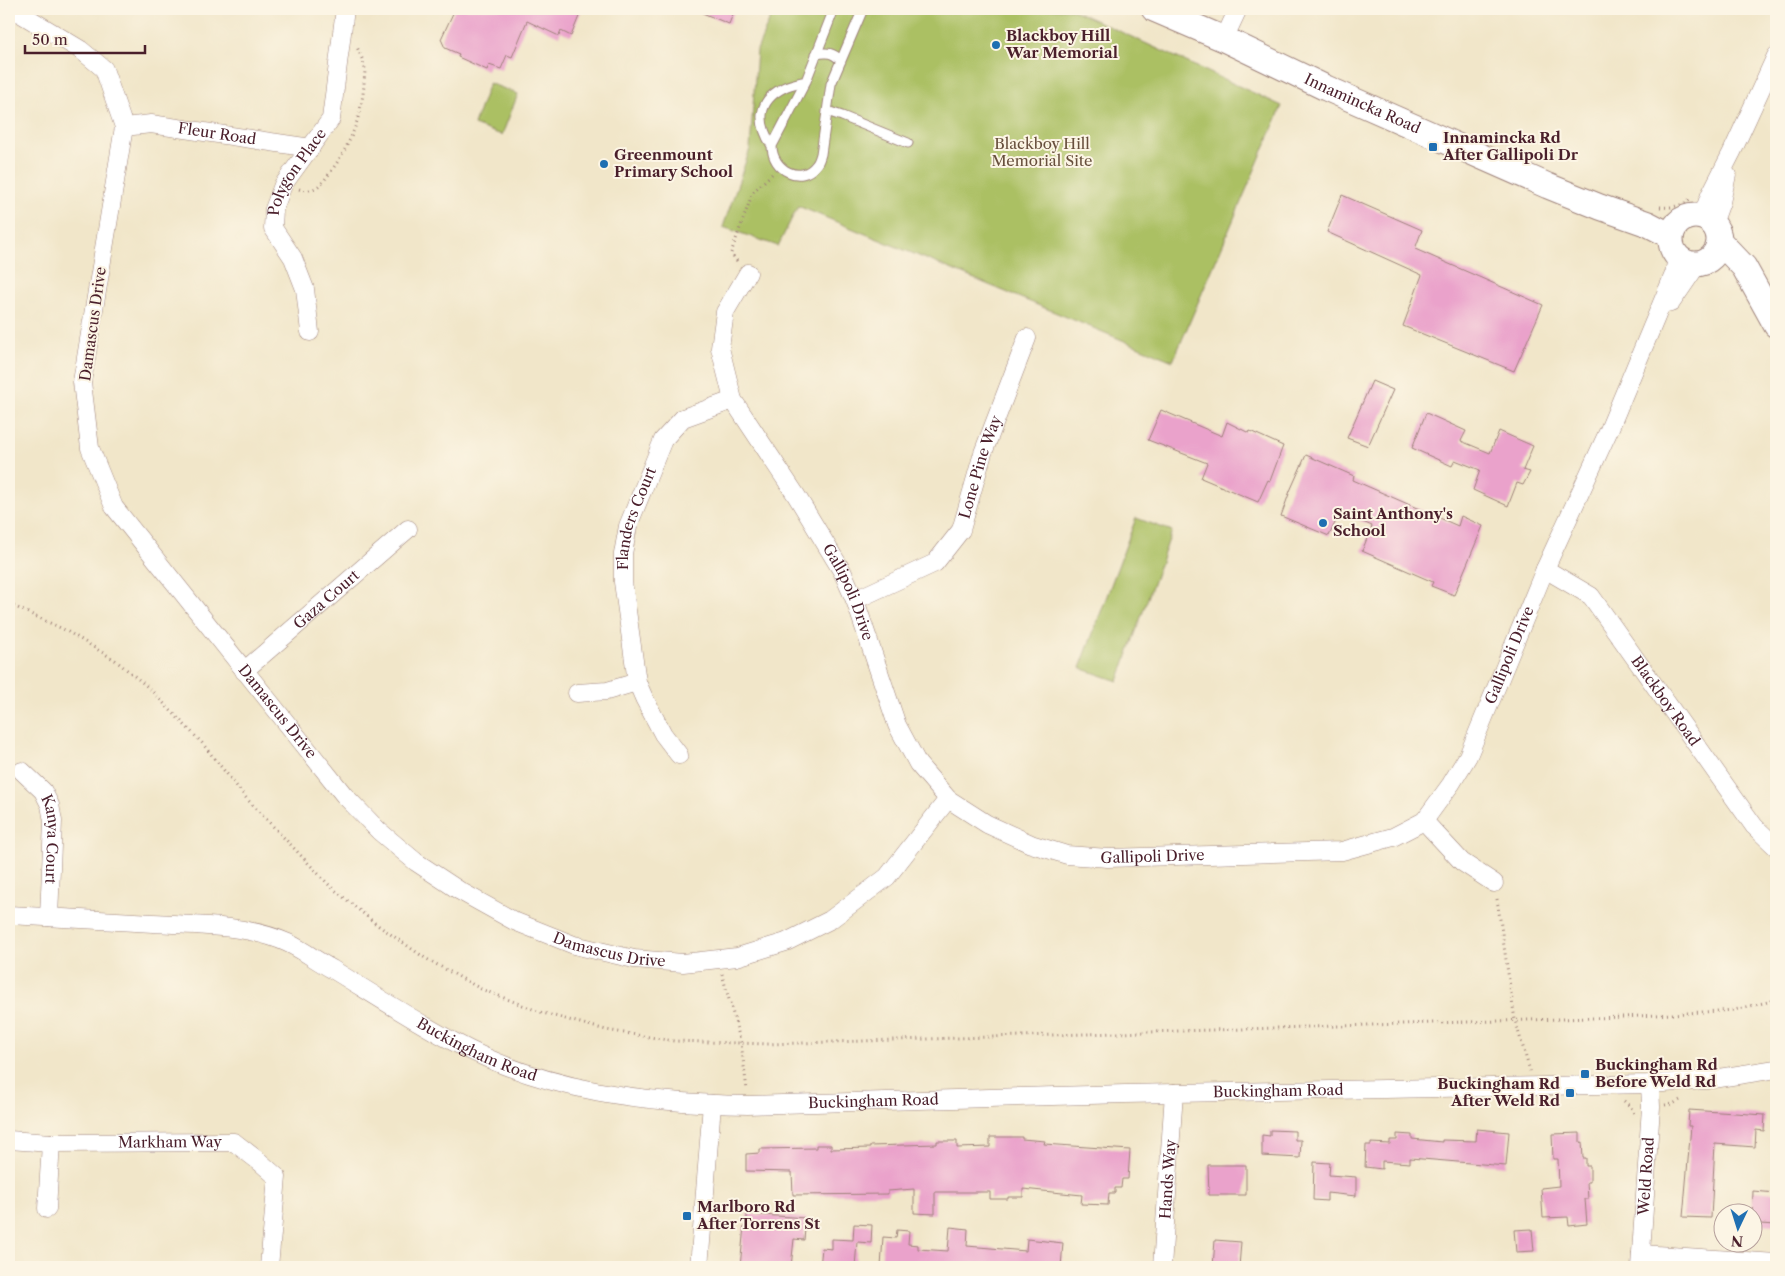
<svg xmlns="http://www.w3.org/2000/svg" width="1785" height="1276" font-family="'Libre Caslon Text',serif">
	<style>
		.green { fill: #abc064; stroke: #7a7048 }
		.building { fill: #eaa2cb }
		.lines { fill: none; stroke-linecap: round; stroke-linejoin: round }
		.service-casing { stroke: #9e827a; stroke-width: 11 }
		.minor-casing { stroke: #9e827a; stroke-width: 19 }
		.secondary-casing { stroke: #9e827a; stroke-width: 27 }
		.path { stroke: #9e827a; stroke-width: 3; stroke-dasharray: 1 4; stroke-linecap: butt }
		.service { stroke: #fff; stroke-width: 9 }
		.minor { stroke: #fff; stroke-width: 18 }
		.secondary { stroke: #fff; stroke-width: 25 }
		.poi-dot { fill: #1f6fb2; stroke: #fcf5e5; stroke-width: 2 }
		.labels { text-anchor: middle; stroke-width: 4; stroke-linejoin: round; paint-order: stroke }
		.poi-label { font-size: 15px; font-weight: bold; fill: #4a1f2b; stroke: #fcf5e5; text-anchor: start }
		.street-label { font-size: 15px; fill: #4a1f2b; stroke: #fcf5e5 }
		.park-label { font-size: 15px; fill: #674f3c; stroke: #fcf5e5 }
	</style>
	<rect width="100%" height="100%" fill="#fcf5e5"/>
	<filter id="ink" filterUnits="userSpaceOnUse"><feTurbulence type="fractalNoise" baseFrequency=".02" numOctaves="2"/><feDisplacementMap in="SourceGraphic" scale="10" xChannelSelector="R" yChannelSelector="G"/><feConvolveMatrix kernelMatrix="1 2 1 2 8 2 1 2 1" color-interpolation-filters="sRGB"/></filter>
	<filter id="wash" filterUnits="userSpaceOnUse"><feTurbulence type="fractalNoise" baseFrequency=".0096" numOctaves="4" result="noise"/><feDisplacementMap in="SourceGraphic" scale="20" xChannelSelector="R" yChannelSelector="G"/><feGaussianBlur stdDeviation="1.12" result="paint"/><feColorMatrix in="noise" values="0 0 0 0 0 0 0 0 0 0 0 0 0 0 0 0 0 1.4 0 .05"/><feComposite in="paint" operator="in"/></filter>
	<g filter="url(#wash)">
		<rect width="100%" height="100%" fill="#f1e6c9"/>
		<path class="green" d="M774 9H1071L1282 106 1173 361 798 206 778 246 723 227 750 149 757 50Z
			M489 83 518 94 502 135 474 125Z
			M1136 518 1172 531 1118 681 1080 668Z"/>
		<g id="blocks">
			<path class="building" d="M455 9H582L571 36 561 31 559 36 527 21 512 57 507 55 501 69 489 65 487 70 458 57 459 54 445 48 441 39Z
				M693 9H735L729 24Z
				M1342 195 1422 230 1415 249 1543 305 1514 371 1403 326 1422 275 1327 232Z
				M1372 381 1393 390 1368 446 1347 438Z
				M1161 410 1222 436 1227 422 1249 433 1250 431 1283 446 1270 481 1268 480 1258 502 1201 478 1207 463 1148 440Z
				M1426 413 1466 431 1461 441 1490 453 1499 431 1533 446 1523 470 1530 472 1523 485 1517 483 1508 506 1473 490 1480 470 1455 460 1452 466 1412 448Z
				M1306 455 1354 476 1353 480 1458 526 1461 516 1483 526 1454 595 1431 586 1433 582 1362 551 1372 526 1340 512 1329 536 1281 516 1290 491Z
				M1689 1110 1765 1115 1764 1131 1756 1130 1755 1147 1715 1144 1711 1218 1683 1217 1691 1126H1688Z
				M1477 1129 1509 1132 1506 1166 1410 1158V1163L1382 1161V1169L1365 1167 1366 1145H1371V1143L1390 1144V1140H1397V1134L1412 1135V1139L1442 1142V1140L1476 1141Z
				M1270 1130 1295 1131V1140H1301L1300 1158 1262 1156V1135L1270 1136Z
				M1580 1133V1143L1582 1142 1583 1158H1586V1166H1590V1182H1587L1588 1199H1585L1587 1224 1569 1226 1568 1217 1543 1218 1541 1188 1559 1186 1558 1159H1553L1552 1134Z
				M990 1137H1022V1139L1045 1141 1044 1144 1130 1150 1128 1179H1122L1121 1188H1115V1193H1109L1108 1205 1081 1204 1082 1195 1023 1189V1197H1008V1199H990V1192H935V1214L914 1213V1189L888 1191V1194L793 1195 792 1172 746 1171V1154L760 1153V1149L816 1148V1145H831V1149L870 1148V1146L937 1144V1141H957V1148L990 1147Z
				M1314 1162 1330 1163 1329 1175 1356 1177V1196L1327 1193V1201L1313 1200Z
				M1208 1165H1246V1195H1209Z
				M1753 1191 1776 1193V1225L1760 1224V1222L1752 1221Z
				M747 1214 806 1218 804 1240 794 1239 791 1267H740L744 1226H747Z
				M854 1224 872 1225 871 1243 857 1242 855 1267H820L822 1248 832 1249V1239L853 1240Z
				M950 1227 968 1229 967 1246 1026 1251 1027 1239 1063 1243 1061 1267H881L883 1237 896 1238 897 1230 909 1231 908 1244 918 1245V1249L948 1251Z
				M1532 1229 1534 1251 1516 1252 1514 1230Z
				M1215 1240 1241 1242 1239 1267H1213Z"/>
		</g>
	</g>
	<g filter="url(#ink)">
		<use href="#blocks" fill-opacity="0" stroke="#9e827a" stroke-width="1"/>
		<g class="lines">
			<g class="service-casing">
				<path id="service" d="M834 9 806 81 772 146C772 170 801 185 816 165 819 162 820 157 821 154L831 84 863 9
					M816 54C827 52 833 52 841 61
					M827 111 842 116 908 143
					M772 146C758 124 756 102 783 88 790 84 798 83 806 81"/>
			</g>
			<g class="minor-casing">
				<g id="minor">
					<path id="s1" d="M13 9 81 50 104 69 124 127 82 382 90 448 114 507 344 795 379 831 416 862 460 891 514 921 574 945 634 959 683 963 737 957 786 942 830 920 887 877 948 799"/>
					<path d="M1224 39 1238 9"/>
					<path id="s2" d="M124 127 151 124 311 148"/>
					<path d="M1702 217 1710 195 1732 152 1776 56"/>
					<path d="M1713 224 1721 202 1727 175"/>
					<path id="s3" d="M748 273 725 312 720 348 733 400 796 495 842 571 855 600 897 725 918 764 948 799 987 824 1031 844 1067 855 1108 858 1342 851 1393 837 1424 821 1451 784 1468 756 1545 569 1609 430 1674 274 1677 257"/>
					<path d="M1671 303 1697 265"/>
					<path id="s4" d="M310 332 305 289 293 258 273 228 274 209 283 185 331 119 345 9"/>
					<path id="s5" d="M1545 569 1591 596 1754 826 1776 847"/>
					<path id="s6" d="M855 600 935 563 961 530 983 453 1027 338"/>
					<path id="s7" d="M244 671 408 529"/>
					<path d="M577 693 607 691 637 682"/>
					<path id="s8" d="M679 755 663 734 644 698 637 682 623 582V554L628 526 663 440 683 418 733 400"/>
					<path id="s9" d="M22 771 43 791 50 805 53 821 49 917"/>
					<path d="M1424 821 1462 862 1494 883"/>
					<path id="s10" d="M9 915C57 918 105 920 153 923 196 925 249 925 288 943 303 950 317 961 332 969 373 994 414 1021 456 1043 547 1092 647 1103 748 1105L1125 1094 1650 1084 1706 1080 1776 1069"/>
					<path id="s11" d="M9 1140 51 1143 234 1142 260 1162 277 1177 269 1267"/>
					<path d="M47 1209 51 1143"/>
					<path d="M1641 1254 1776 1263"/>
					<path d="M699 1267 712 1104"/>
					<path id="s12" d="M1162 1267 1174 1093"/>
					<path id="s13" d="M1640 1267 1651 1107 1650 1084"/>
				</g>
			</g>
			<g class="secondary-casing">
				<g id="secondary">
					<path id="s14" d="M1154 9 1224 39 1326 88 1548 186 1600 207 1648 224 1671 236"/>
					<circle cx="1695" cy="240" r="24"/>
					<path d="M1720 242 1744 267 1776 325"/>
				</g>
			</g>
			<path class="path" d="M299 189C316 194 323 182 332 170 351 143 361 118 364 85 364 80 365 74 365 69 364 62 360 54 357 47
				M1660 207C1672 208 1683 206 1691 198
				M737 261 731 253 753 192 772 174
				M9 604 65 630 115 660 149 688 202 743 247 799 330 886 376 924 425 958 481 989 543 1013 606 1030 674 1041 768 1044 1624 1017 1734 1010 1776 1000
				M1497 899 1515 1020 1530 1071
				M722 974 741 1043 747 1090
				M1624 1101 1631 1107 1634 1114
				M1665 1105 1673 1104 1682 1099"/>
			<use href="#service" class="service"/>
			<use href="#minor" class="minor"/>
			<use href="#secondary" class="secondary"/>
		</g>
	</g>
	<g class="poi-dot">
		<circle cx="996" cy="45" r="5"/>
		<rect x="1428" y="142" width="10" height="10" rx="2.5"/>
		<circle cx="604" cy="164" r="5"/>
		<circle cx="1323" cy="523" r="5"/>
		<rect x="1580" y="1069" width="10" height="10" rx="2.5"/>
		<rect x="1565" y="1088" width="10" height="10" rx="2.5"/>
		<rect x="682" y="1211" width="10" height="10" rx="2.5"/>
	</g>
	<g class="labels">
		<g class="poi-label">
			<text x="1006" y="41">Blackboy Hill<tspan x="1006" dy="17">War Memorial</tspan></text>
			<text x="1443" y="143">Innamincka Rd<tspan x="1443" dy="17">After Gallipoli Dr</tspan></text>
			<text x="614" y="160">Greenmount<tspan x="614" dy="17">Primary School</tspan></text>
			<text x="1333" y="519">Saint Anthony's<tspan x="1333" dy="17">School</tspan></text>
			<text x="1595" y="1070">Buckingham Rd<tspan x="1595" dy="17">Before Weld Rd</tspan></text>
			<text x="1560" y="1089" text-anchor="end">Buckingham Rd<tspan x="1560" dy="17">After Weld Rd</tspan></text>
			<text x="697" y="1212">Marlboro Rd<tspan x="697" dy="17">After Torrens St</tspan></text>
		</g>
		<g class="street-label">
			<text dy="5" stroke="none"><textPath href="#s14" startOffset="229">Innamincka Road</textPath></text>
			<text dy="5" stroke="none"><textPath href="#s2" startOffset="94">Fleur Road</textPath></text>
			<text dy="5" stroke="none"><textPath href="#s4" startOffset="175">Polygon Place</textPath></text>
			<text transform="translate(93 324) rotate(-82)" y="5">Damascus Drive</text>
			<text dy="5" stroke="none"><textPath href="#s6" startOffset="196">Lone Pine Way</textPath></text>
			<text dy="5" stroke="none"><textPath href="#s8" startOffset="251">Flanders Court</textPath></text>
			<text dy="5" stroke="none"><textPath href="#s3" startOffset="360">Gallipoli Drive</textPath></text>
			<text dy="5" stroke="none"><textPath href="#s7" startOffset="109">Gaza Court</textPath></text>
			<text dy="5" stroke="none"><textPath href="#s3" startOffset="1275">Gallipoli Drive</textPath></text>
			<text dy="5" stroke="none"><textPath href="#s5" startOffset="182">Blackboy Road</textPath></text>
			<text dy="5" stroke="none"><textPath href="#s1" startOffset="821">Damascus Drive</textPath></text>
			<text dy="5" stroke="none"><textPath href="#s9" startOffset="79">Kanya Court</textPath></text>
			<text dy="5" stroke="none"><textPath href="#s3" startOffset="810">Gallipoli Drive</textPath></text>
			<text dy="5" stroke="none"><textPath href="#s1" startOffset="1241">Damascus Drive</textPath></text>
			<text dy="5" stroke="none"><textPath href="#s10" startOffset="499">Buckingham Road</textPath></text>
			<text dy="5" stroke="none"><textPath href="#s10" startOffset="1309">Buckingham Road</textPath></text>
			<text dy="5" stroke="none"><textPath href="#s10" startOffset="904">Buckingham Road</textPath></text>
			<text dy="5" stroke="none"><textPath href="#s11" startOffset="161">Markham Way</textPath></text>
			<text dy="5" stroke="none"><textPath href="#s13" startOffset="91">Weld Road</textPath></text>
			<text dy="5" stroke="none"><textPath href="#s12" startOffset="88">Hands Way</textPath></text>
		</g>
		<g class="park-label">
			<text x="1042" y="149">Blackboy Hill<tspan x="1042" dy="17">Memorial Site</tspan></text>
		</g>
	</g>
	<rect width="1785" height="1276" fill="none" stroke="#fcf5e5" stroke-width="30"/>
	<g transform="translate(1738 1228) rotate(184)"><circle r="24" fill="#fcf5e5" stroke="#b59f9b"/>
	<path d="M0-4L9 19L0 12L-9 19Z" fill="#1f6fb2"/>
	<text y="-8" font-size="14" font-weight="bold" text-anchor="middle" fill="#4a1f2b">N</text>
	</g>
	<path d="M25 45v8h120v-8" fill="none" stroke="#4a1f2b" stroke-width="2.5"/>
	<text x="32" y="45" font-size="15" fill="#4a1f2b" stroke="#fcf5e5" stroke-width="4" paint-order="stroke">50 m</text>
</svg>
